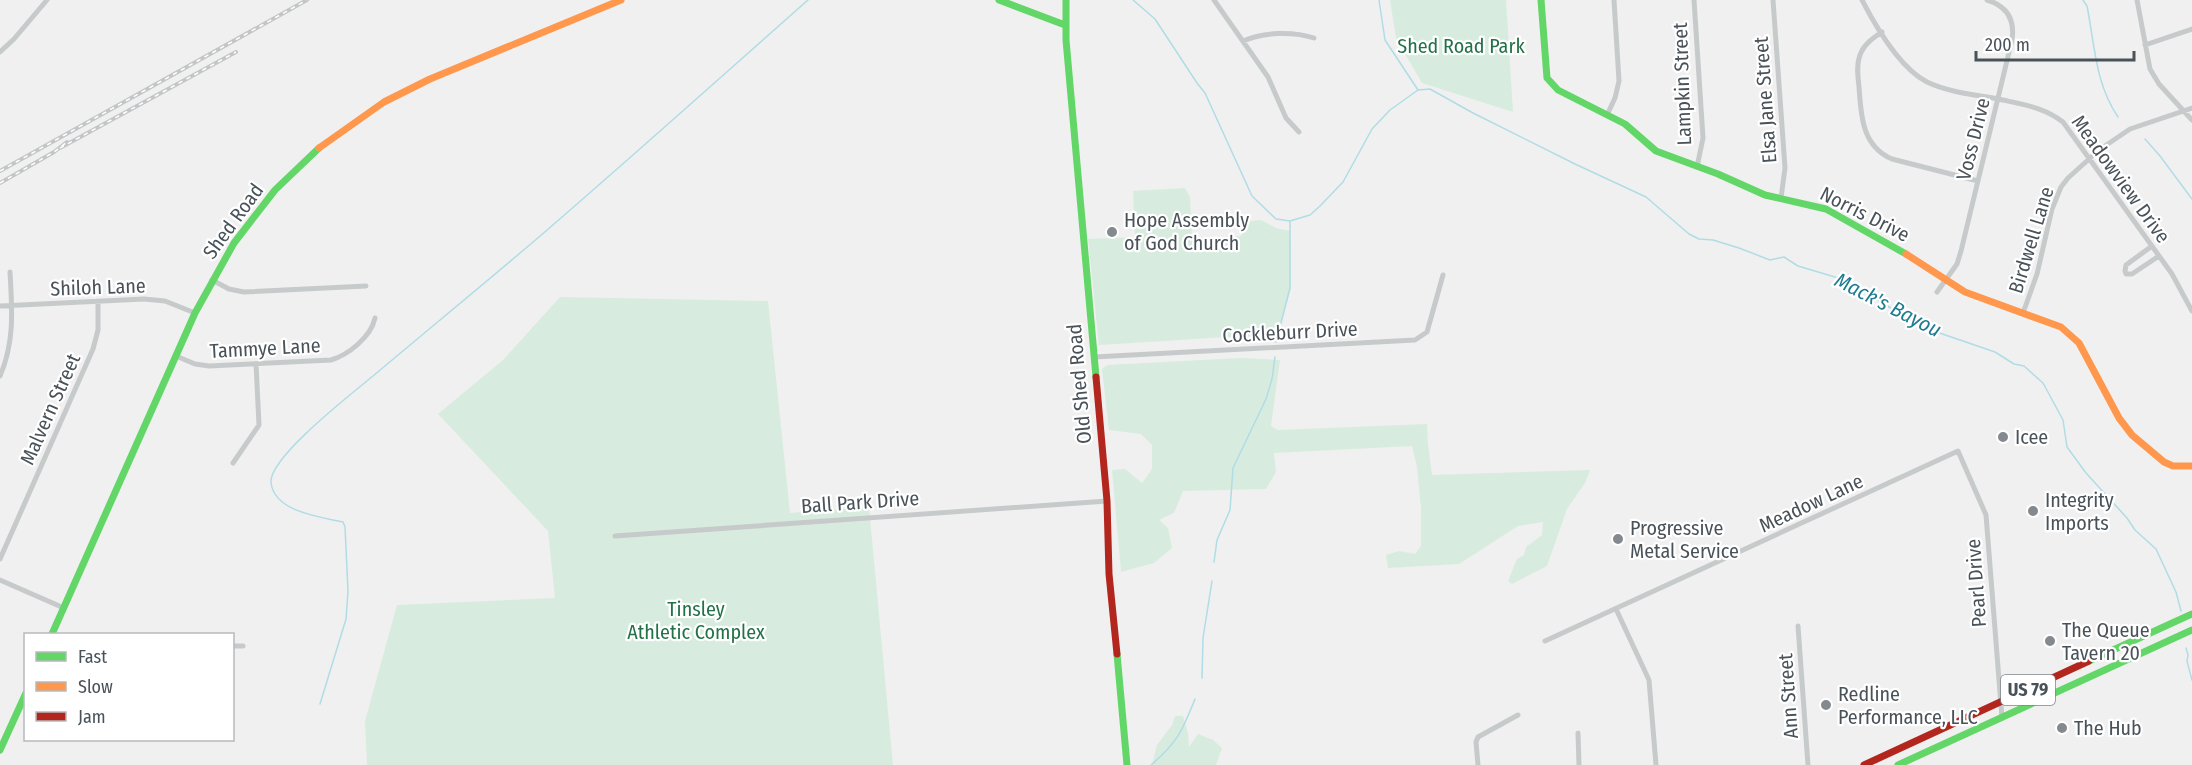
<svg xmlns="http://www.w3.org/2000/svg" width="2192" height="765" font-family="'Fira Sans Condensed',sans-serif">
	<style>
		.green { fill: #d7ecde }
		.lines { fill: none; stroke-linecap: round; stroke-linejoin: round }
		.stream { stroke: #b0dce6; stroke-width: 1.5 }
		.street { stroke: #c7cacb; stroke-width: 5 }
		.fast { stroke: #63d668; stroke-width: 7 }
		.slow { stroke: #ff974d; stroke-width: 7 }
		.jam { stroke: #b3261e; stroke-width: 7 }
		.rail-casing { stroke: #c3c5c6; stroke-width: 4 }
		.rail { stroke: #fff; stroke-width: 1.5; stroke-dasharray: 4.5; stroke-linecap: butt }
		.poi-dot { fill: #83898e; stroke: #fff; stroke-width: 2 }
		.labels { text-anchor: middle; stroke-width: 4.5; stroke-linejoin: round; paint-order: stroke }
		.shield { fill: #fff; stroke: #80868b; stroke-width: 1.5 }
		.shield-label { font-size: 18px; font-weight: bold; fill: #495259 }
		.park-label { font-size: 20px; fill: #237247; stroke: #fff }
		.street-label { font-size: 20px; fill: #495259; stroke: #fff }
		.poi-label { font-size: 20px; fill: #495259; stroke: #fff; text-anchor: start }
		.water-label { font-size: 21px; font-style: italic; fill: #1d7c90; stroke: #fff }
	</style>
	<rect width="100%" height="100%" fill="#f0f0f0"/>
	<path class="green" d="M1390 0H1506L1513 112 1422 83 1396 38Z
		M1185 188 1190 197 1192 236 1197 238 1241 236 1250 221 1261 220 1276 228 1290 231 1291 288 1278 334 1099 345 1088 239 1135 237 1133 191Z
		M560 297 768 301 790 513 869 507 893 765H367L365 721 397 605 555 598 548 531 438 414 503 360Z
		M1241 358 1280 360 1271 426 1278 430 1427 424 1428 445 1432 475 1590 470 1585 483 1567 509 1547 566 1512 584 1508 581 1517 559 1524 555 1526 547 1542 535 1543 522 1518 526 1459 564 1388 568 1386 555 1399 551 1415 554 1421 546V508L1417 467 1412 446 1274 453 1276 472 1266 489 1183 491 1174 513 1159 520 1168 528 1172 548 1154 563 1121 572 1112 470 1125 469 1142 483 1152 469V445L1141 434 1109 430 1102 369 1107 365Z
		M1175 716H1183L1188 733 1189 747 1198 734 1213 740 1222 748 1216 765H1152L1157 745 1172 725Z"/>
	<g class="lines">
		<path class="stream" d="M1133 0 1155 19 1197 83 1205 93 1252 196 1276 219 1290 221 1310 215 1320 206 1343 182 1372 129 1390 110 1418 90
			M1379 0 1385 40 1418 90 1430 89 1473 113 1575 164 1646 197 1689 234 1699 239 1713 240 1739 248 1770 260 1784 257 1798 266 1845 280 1922 327 1995 352 2014 364 2024 366 2043 383 2063 420 2067 447 2086 473 2127 518 2135 530 2156 549 2176 592 2181 611
			M2083 0 2087 6C2095 46 2095 83 2118 117
			M2145 139 2160 156 2192 199
			M1276 342 1290 288V222
			M1214 562 1217 540 1230 510 1233 468 1266 399 1272 379 1275 357
			M2186 648 2188 655 2187 661 2192 680
			M1202 678 1203 638 1212 581
			M320 704 346 619 348 591 345 527 343 522C320 517 275 512 271 483 268 457 358 389 379 371 435 324 491 278 546 231 634 155 721 77 808 0
			M1151 765C1178 742 1182 731 1195 699"/>
		<path class="street" d="M1214 0 1268 77 1286 118 1299 132
			M1694 0 1703 138 1697 167
			M1773 0 1785 168 1781 198
			M1862 0C1876 27 1900 68 1927 82 1950 93 1979 95 2003 100 2026 105 2045 108 2063 122L2172 274 2192 311
			M2137 0 2150 69 2159 84 2192 120
			M1882 32C1873 38 1864 44 1860 55 1856 65 1858 77 1859 87 1861 116 1862 146 1892 159L1978 181
			M1243 41C1263 32 1293 31 1314 38
			M2145 45 2192 29
			M0 52 14 39 47 0
			M1607 115 1615 98 1619 81 1614 0
			M2152 246 2126 265 2125 271 2126 274H2132L2159 256
			M212 280 229 289 244 292 366 286
			M1937 292 1957 264 1961 251 2012 40C2015 20 2007 6 1987 0
			M0 306 144 299 165 301 195 313
			M2023 313 2037 274 2052 209 2061 187 2068 178 2099 150 2130 129 2192 108
			M176 356 195 364 209 366 331 360C348 355 371 337 375 318
			M1094 357 1415 340 1427 332 1443 275
			M0 376C15 341 12 309 10 272
			M233 463 259 425 256 364
			M615 536 1107 501
			M0 559 93 349 98 330V301
			M0 580 64 608
			M1616 609 1649 680 1656 765
			M1798 626 1808 765
			M1545 641 1958 451 1986 515 2002 718
			M232 646H243
			M1578 733 1579 765
			M1478 765 1476 742 1478 737 1518 715"/>
		<path class="fast" d="M999 0 1065 25
			M1066 0V40L1096 377
			M1541 0 1547 78 1558 90 1625 124 1656 151 1718 174 1765 195 1826 209 1906 254
			M52 634 195 313 234 243 275 190 319 148
			M1117 654 1127 765
			M2089 661 2192 614
			M0 750 26 693
			M1898 765 2192 630"/>
		<path class="slow" d="M319 148 384 102 430 79 621 0
			M1906 254 1965 292 2061 327 2079 343 2119 418 2132 435 2164 462 2173 466H2192"/>
		<path class="jam" d="M1096 377 1107 501 1109 574 1117 654
			M1864 765 2089 661"/>
		<g class="rail-casing">
			<path id="rail" d="M60 148 236 52
				M0 171 307 0
				M0 183 54 152 67 142"/>
		</g>
		<use href="#rail" class="rail"/>
	</g>
	<g class="poi-dot">
		<circle cx="1112" cy="232" r="6"/>
		<circle cx="2003" cy="437" r="6"/>
		<circle cx="2033" cy="511" r="6"/>
		<circle cx="1618" cy="539" r="6"/>
		<circle cx="2050" cy="641" r="6"/>
		<circle cx="1826" cy="705" r="6"/>
		<circle cx="2062" cy="728" r="6"/>
	</g>
	<g class="labels">
		<rect class="shield" x="2001" y="675" width="54" height="30" rx="4.5"/>
		<g class="shield-label">
			<text x="2028" y="696">US 79</text>
		</g>
		<g class="park-label">
			<text x="1461" y="53">Shed Road Park</text>
			<text x="696" y="616">Tinsley<tspan x="696" dy="23">Athletic Complex</tspan></text>
		</g>
		<g class="street-label">
			<text transform="translate(1682 84) rotate(-92)" y="7">Lampkin Street</text>
			<text transform="translate(1765 100) rotate(-94)" y="7">Elsa Jane Street</text>
			<text transform="translate(1973 139) rotate(-76)" y="7">Voss Drive</text>
			<text transform="translate(2121 179) rotate(54)" y="7">Meadowview Drive</text>
			<text transform="translate(1865 214) rotate(27)" y="7">Norris Drive</text>
			<text transform="translate(233 221) rotate(-54)" y="7">Shed Road</text>
			<text transform="translate(2031 240) rotate(-73)" y="7">Birdwell Lane</text>
			<text transform="translate(98 287) rotate(-2)" y="7">Shiloh Lane</text>
			<text transform="translate(1290 332) rotate(-3)" y="7">Cockleburr Drive</text>
			<text transform="translate(265 348) rotate(-3)" y="7">Tammye Lane</text>
			<text transform="translate(1079 384) rotate(-95)" y="7">Old Shed Road</text>
			<text transform="translate(50 409) rotate(-66)" y="7">Malvern Street</text>
			<text transform="translate(860 502) rotate(-4)" y="7">Ball Park Drive</text>
			<text transform="translate(1811 503) rotate(-25)" y="7">Meadow Lane</text>
			<text transform="translate(1976 583) rotate(-94)" y="7">Pearl Drive</text>
			<text transform="translate(1788 696) rotate(-94)" y="7">Ann Street</text>
		</g>
		<g class="poi-label">
			<text x="1124" y="227">Hope Assembly<tspan x="1124" dy="23">of God Church</tspan></text>
			<text x="2015" y="444">Icee</text>
			<text x="2045" y="507">Integrity<tspan x="2045" dy="23">Imports</tspan></text>
			<text x="1630" y="535">Progressive<tspan x="1630" dy="23">Metal Service</tspan></text>
			<text x="2062" y="637">The Queue<tspan x="2062" dy="23">Tavern 20</tspan></text>
			<text x="1838" y="701">Redline<tspan x="1838" dy="23">Performance, LLC</tspan></text>
			<text x="2074" y="735">The Hub</text>
		</g>
		<g class="water-label">
			<text transform="translate(1888 305) rotate(27)" y="7">Mack's Bayou</text>
		</g>
	</g>
	<rect x="24" y="633" width="210" height="108" fill="#ffffff" stroke="#b6babd" stroke-width="1.5"/>
	<rect x="36" y="652" width="30" height="9" fill="#63d668" stroke="#b6babd" stroke-width="1.5"/>
	<text x="78" y="663" font-size="18" fill="#495259">Fast</text>
	<rect x="36" y="682" width="30" height="9" fill="#ff974d" stroke="#b6babd" stroke-width="1.5"/>
	<text x="78" y="693" font-size="18" fill="#495259">Slow</text>
	<rect x="36" y="712" width="30" height="9" fill="#b3261e" stroke="#b6babd" stroke-width="1.5"/>
	<text x="78" y="723" font-size="18" fill="#495259">Jam</text>
	<path d="M1976 51v9h158v-9" fill="none" stroke="#495259" stroke-width="3"/>
	<text x="1985" y="51" font-size="18" fill="#495259" stroke="#ffffff" stroke-width="4.5" paint-order="stroke">200 m</text>
</svg>
